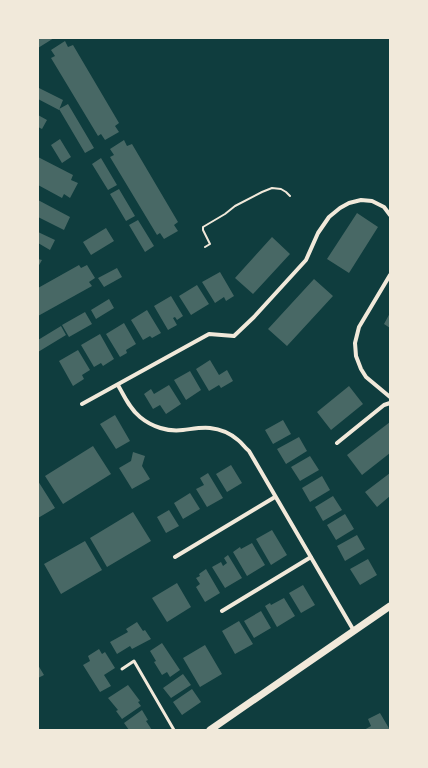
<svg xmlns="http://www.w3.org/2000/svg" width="428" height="768" font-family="'Space Grotesk',sans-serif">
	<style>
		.building { fill: #486865 }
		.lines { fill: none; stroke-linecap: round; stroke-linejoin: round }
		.path { stroke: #f1e9da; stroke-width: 2 }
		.service { stroke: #f1e9da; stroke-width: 3 }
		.minor { stroke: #f1e9da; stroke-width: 4 }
		.tertiary { stroke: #f1e9da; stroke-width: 7 }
	</style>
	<rect width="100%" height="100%" fill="#0f3d3e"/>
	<path class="building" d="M38 38H54L38 48Z
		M65 41 68 47 73 45 119 123 115 126 119 132 105 140 101 134 98 136 51 58 55 56 51 50Z
		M39 88 63 100 59 110 38 99V90Z
		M68 104 94 148 85 153 59 109Z
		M38 115 47 120 42 129 38 127Z
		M60 139 71 157 62 163 51 145Z
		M124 140 127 146 132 144 178 222 174 225 178 231 164 239 160 233 157 235 110 157 114 155 110 149Z
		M38 157 73 175 71 180 78 183 70 198 64 194 62 198 38 185Z
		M101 158 117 185 108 190 92 164Z
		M119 189 135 216 126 221 110 194Z
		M38 200 70 217 64 230 38 217Z
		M357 213 378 227 349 273 327 259Z
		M138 220 154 246 145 252 129 225Z
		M106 228 114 241 91 255 83 242Z
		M38 232 55 240 50 250 38 243Z
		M272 237 290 254 253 294 235 278Z
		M38 259 42 260 38 267Z
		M79 265 81 268 87 265 95 278 89 282 92 286 38 316V288Z
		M117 268 122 277 104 287 98 278Z
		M220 272 234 296 226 301 224 297 215 303 202 282Z
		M314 279 333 296 287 346 268 329Z
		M197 285 209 304 191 315 179 296Z
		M171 296 183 316 177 320 175 317 173 318 177 325 168 330 154 306Z
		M109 299 114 308 96 319 91 310Z
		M147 310 161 333 152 338 150 336 143 340 131 320Z
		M85 312 92 324 69 337 62 325Z
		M390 313V328L384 324Z
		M124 323 136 344 126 350 127 353 120 357 106 334Z
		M61 326 66 335 38 352V340Z
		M100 334 114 359 103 366 101 363 94 367 81 345Z
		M78 350 90 370 82 375 84 379 73 386 59 361Z
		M210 360 219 375 227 370 233 381 221 388 219 385 209 391 196 369Z
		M190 371 201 390 186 400 174 380Z
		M169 385 181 404 166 414 160 405 153 409 144 394 151 389 154 394Z
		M349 386 363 404 331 430 317 412Z
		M115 415 130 441 116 449 100 424Z
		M283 420 291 434 273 444 265 430Z
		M390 422V453L362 475 347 455Z
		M299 437 307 451 286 464 277 449Z
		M93 446 111 474 63 504 45 476Z
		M133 452 145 456 142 466 150 479 132 489 119 468 131 461Z
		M310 456 319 470 300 481 291 467Z
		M231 465 242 483 227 492 216 474Z
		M208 473 223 498 207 507 196 489 204 485 200 478Z
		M390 473V496L377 507 365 492Z
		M322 476 330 490 310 502 302 488Z
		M38 481 55 508 38 518Z
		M190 493 200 509 183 519 174 503Z
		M333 496 342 510 323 521 315 507Z
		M169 510 179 526 166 533 157 517Z
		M133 512 151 541 107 567 90 538Z
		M345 514 354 529 336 540 327 525Z
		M272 530 287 555 271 565 256 539Z
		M357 535 365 549 345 561 337 546Z
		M85 541 102 570 61 594 44 564Z
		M252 543 265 565 247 576 233 552 240 547 241 549Z
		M228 555 242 578 225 588 212 567 221 562 223 566 227 563 224 558Z
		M368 559 377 575 360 585 350 569Z
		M206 569 220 593 205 602 196 587 200 584 196 578 200 576 199 574Z
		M177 583 191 607 167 622 152 598Z
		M303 585 315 605 301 613 289 593Z
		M284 598 295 616 277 627 265 606 270 603 271 605Z
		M261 611 271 628 254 638 244 621Z
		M239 621 253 644 235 654 222 631Z
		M137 622 143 631 145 630 151 639 132 649 130 646 117 654 110 642 128 632 126 629Z
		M162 643 180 670 170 677 167 672 162 675 154 662 156 661 150 651Z
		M205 645 222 674 200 687 183 658Z
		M99 649 102 654 105 652 115 668 104 675 111 686 100 692 83 665 90 661 88 656Z
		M38 665 44 675 38 678Z
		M183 674 191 685 171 698 163 688Z
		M128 685 140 701 138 702 141 706 122 719 116 711 118 710 108 698Z
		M192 689 201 702 182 715 173 702Z
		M142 710 148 720 146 721 152 730H129L124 723Z
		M380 713 390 730H364L371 726 368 719Z"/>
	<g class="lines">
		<path class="path" d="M205 247 210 244 203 230V227L225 214 235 206 262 192 272 188 281 189 286 192 290 196"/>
		<path class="service" d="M122 669 134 661 174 730"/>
		<path class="minor" d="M390 275 359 327 355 343 356 356 361 369 366 377 390 397
			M118 385C124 396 130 409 140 417 152 427 168 432 183 430 192 429 201 427 210 428 220 429 231 434 238 440 242 443 245 448 249 451L354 631
			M82 404 209 334 234 336 254 317 306 260 318 233 329 217 340 208 349 203 361 200 372 201 384 207 390 215
			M337 443 384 405 390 403
			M175 557 275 497
			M222 611 311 557"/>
		<path class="tertiary" d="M210 730 390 606"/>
	</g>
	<rect width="428" height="768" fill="none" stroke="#f1e9da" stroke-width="78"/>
</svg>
